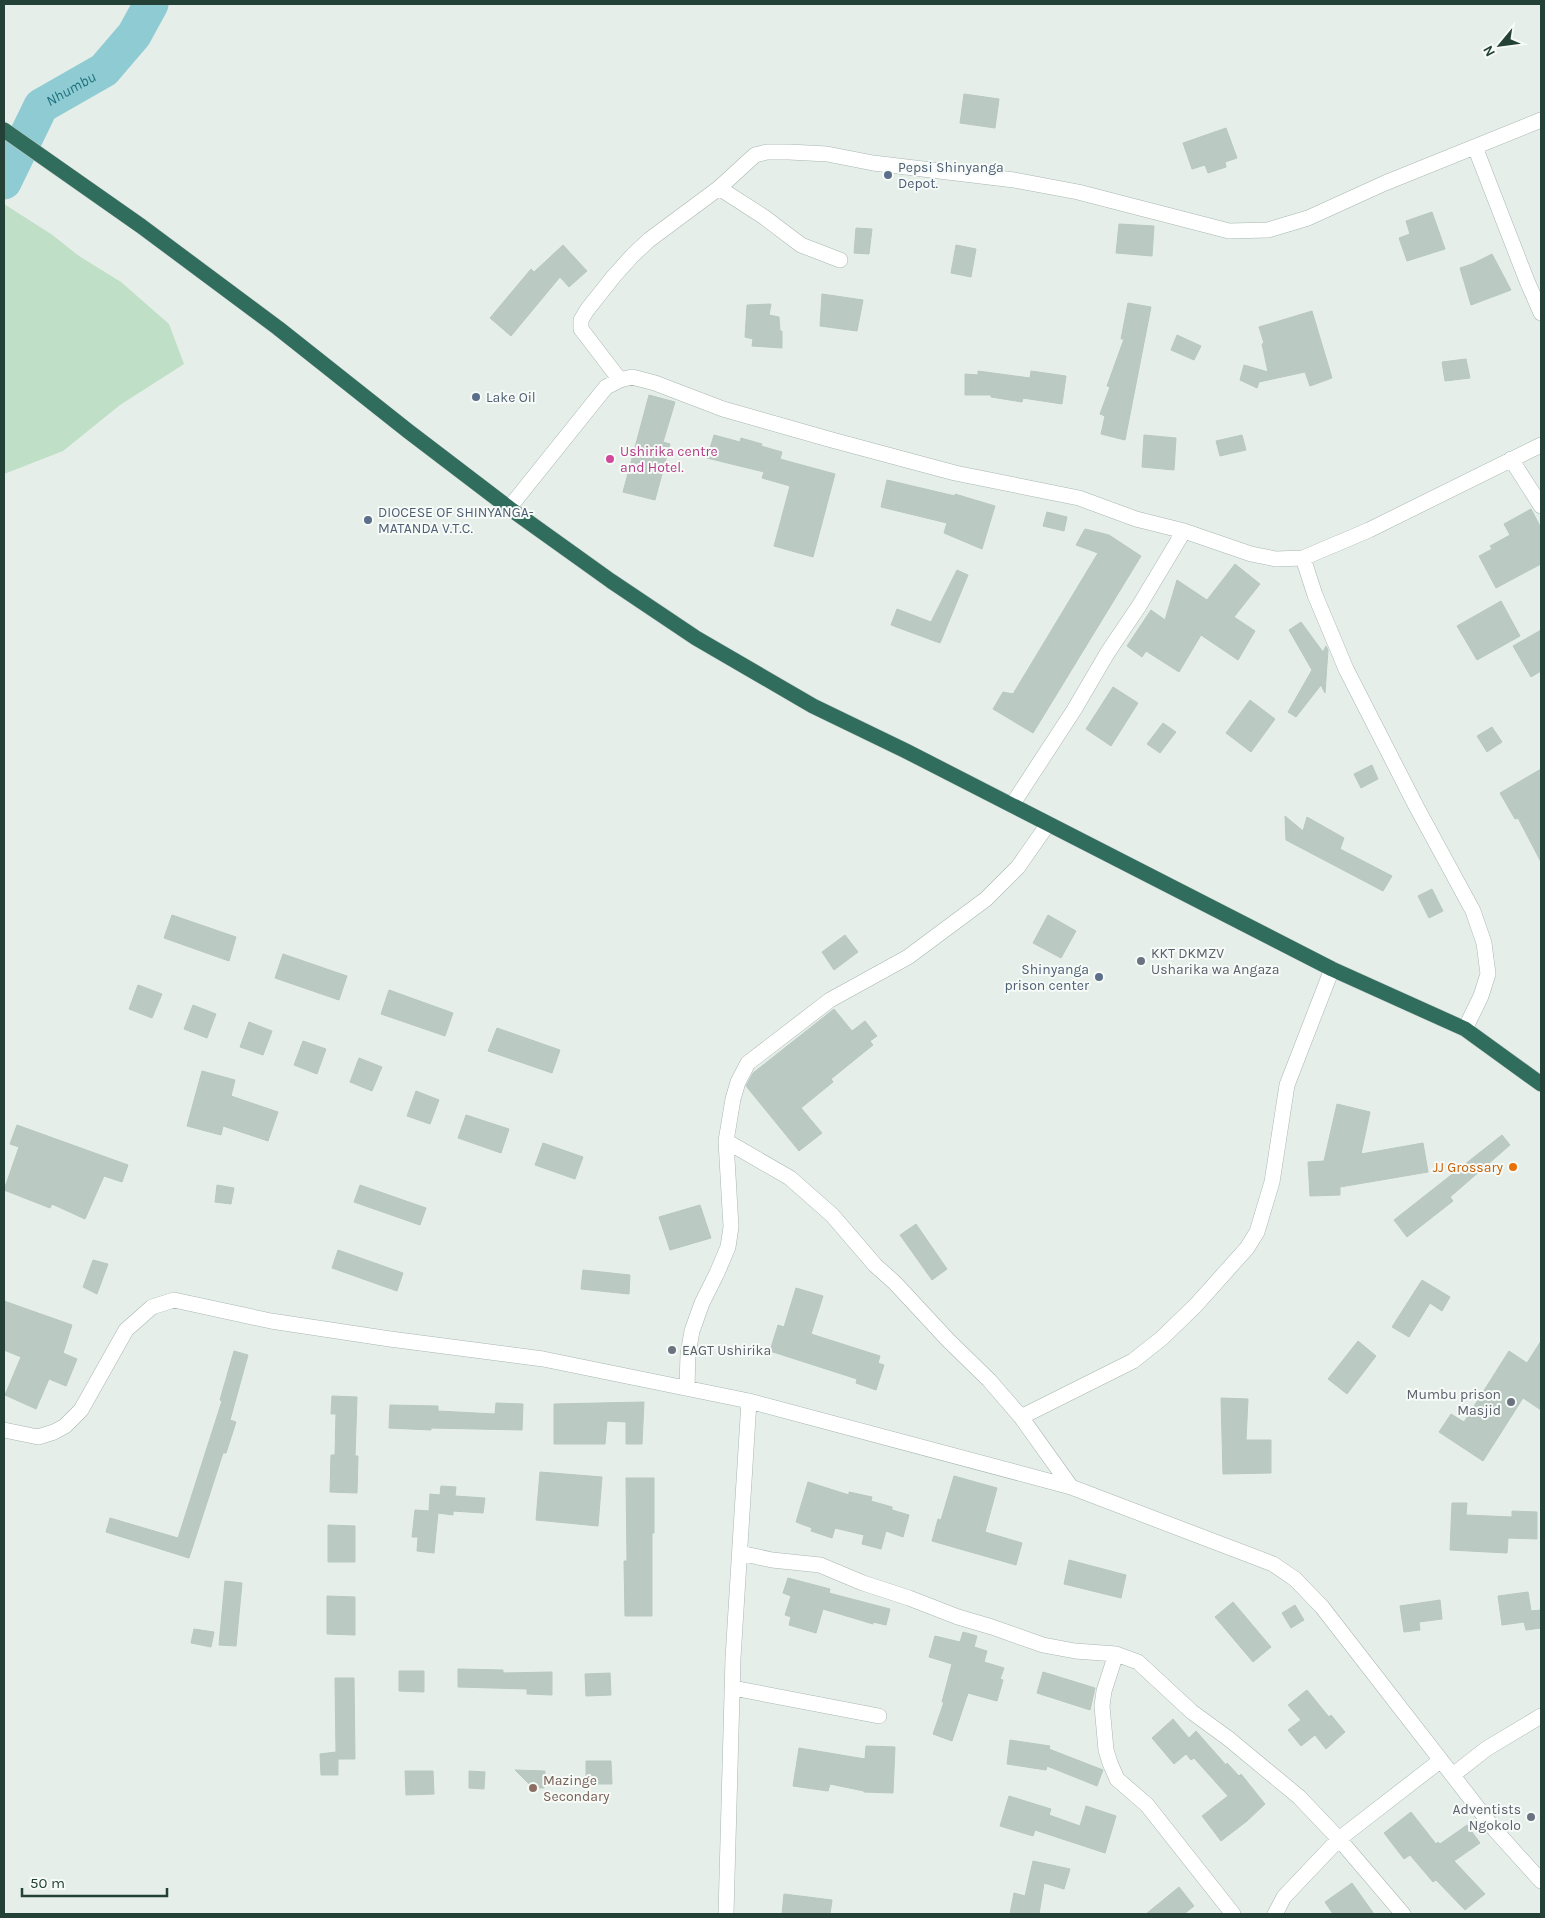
<svg xmlns="http://www.w3.org/2000/svg" width="1545" height="1918" font-family="Karla,sans-serif">
	<style>
		.green { fill: #bfdfc6 }
		.lines { fill: none; stroke-linecap: round; stroke-linejoin: round }
		.river { stroke: #8fcbd2; stroke-width: 35 }
		.building { fill: #bbc9c3; stroke: #b8c8c1 }
		.street-casing { stroke: #a8b7b1; stroke-width: 16 }
		.highway-casing { stroke: #c2cac7; stroke-width: 16 }
		.street { stroke: #fff; stroke-width: 15 }
		.highway { stroke: #306d5d; stroke-width: 15 }
		.service-dot { fill: #5c6f8a; stroke: #f7fbf8; stroke-width: 2 }
		.hotel-dot { fill: #d1479c; stroke: #f7fbf8; stroke-width: 2 }
		.worship-dot { fill: #6b7280; stroke: #f7fbf8; stroke-width: 2 }
		.food-dot { fill: #e8710a; stroke: #f7fbf8; stroke-width: 2 }
		.education-dot { fill: #8d6e63; stroke: #f7fbf8; stroke-width: 2 }
		.labels { text-anchor: middle; stroke-width: 4; stroke-linejoin: round; paint-order: stroke }
		.service-label { font-size: 14px; fill: #4e5e75; stroke: #f7fbf8; text-anchor: start }
		.hotel-label { font-size: 14px; fill: #b23c85; stroke: #f7fbf8; text-anchor: start }
		.worship-label { font-size: 14px; fill: #5b616d; stroke: #f7fbf8; text-anchor: start }
		.food-label { font-size: 14px; fill: #c56008; stroke: #f7fbf8; text-anchor: end }
		.education-label { font-size: 14px; fill: #785e54; stroke: #f7fbf8; text-anchor: start }
		.water-label { font-size: 15px; font-style: italic; fill: #1e727d; stroke: #f7fbf8 }
	</style>
	<rect width="100%" height="100%" fill="#e6eeea"/>
	<path class="green" d="M4 204 51 234 79 256 121 282 169 324 184 364 120 405 63 451 4 474Z"/>
	<g class="lines">
		<path class="river" id="s1" d="M4 182 41 106 104 70 134 35 151 4"/>
	</g>
	<path class="building" d="M964 94 999 99 995 128 960 123Z
		M1226 128 1237 158 1225 162 1226 167 1208 173 1205 165 1192 169 1183 143Z
		M1432 212 1445 249 1407 261 1399 238 1410 234 1406 221Z
		M1119 224 1154 226 1152 256 1116 253Z
		M856 228 872 229 869 254 854 253Z
		M563 245 587 271 569 287 560 277 511 336 490 318 531 269 534 272Z
		M956 245 976 249 971 277 951 273Z
		M1492 254 1511 290 1471 305 1460 268 1472 264Z
		M822 294 863 300 857 331 820 326Z
		M1128 303 1151 307 1125 440 1101 434 1105 416 1100 414 1110 387 1107 386 1124 339H1121Z
		M771 304 769 315 779 317 780 331H782V348L752 346 753 339 745 337 747 305Z
		M1312 311 1332 378 1310 386 1305 372 1259 382 1257 388 1240 380 1244 365 1268 372 1262 344 1264 343 1259 327Z
		M1177 335 1201 346 1194 360 1171 350Z
		M1466 359 1470 378 1445 381 1442 362Z
		M978 371 1030 378 1031 371 1066 376 1062 404 1023 398 1022 402 991 397V395H965V374L978 375Z
		M649 395 675 402 663 442 670 444 655 500 623 492Z
		M714 435 740 442 741 438 762 444 761 446 782 452 780 459 835 474 813 557 774 546 790 486 762 478 764 472 707 458Z
		M1144 435 1176 438 1174 470 1142 467Z
		M1242 435 1246 450 1220 456 1216 441Z
		M887 480 955 496V494L995 506 982 549 944 533 947 523 881 507Z
		M1531 509 1541 528V564L1496 588 1479 556 1492 549 1490 546 1510 535 1504 524Z
		M1047 512 1067 517 1064 531 1043 526Z
		M1085 529 1109 535 1141 556 1033 733 993 709 1003 692 1013 694 1098 553 1076 545Z
		M1235 564 1260 584 1234 617 1255 631 1238 660 1201 635 1179 672 1146 651 1142 657 1127 646 1151 610 1165 620 1177 580 1207 600Z
		M957 570 968 575 940 643 891 625 897 609 931 622Z
		M1501 601 1520 636 1477 660 1457 626Z
		M1301 622 1323 652 1326 646 1328 650 1325 693 1321 685 1296 717 1288 712 1312 670 1289 630Z
		M1541 630V671L1531 677 1513 646Z
		M1113 687 1138 703 1111 746 1086 729Z
		M1250 700 1275 719 1251 752 1226 733Z
		M1163 723 1176 732 1160 753 1147 744Z
		M1492 727 1502 742 1487 752 1477 736Z
		M1372 765 1378 779 1361 788 1354 774Z
		M1541 769V862L1518 818 1515 819 1500 793Z
		M1285 816 1303 831 1307 817 1344 838 1340 849 1392 876 1383 891 1286 840Z
		M1432 889 1443 911 1429 918 1418 896Z
		M172 915 236 937 229 961 164 938Z
		M1048 915 1076 931 1061 958 1033 943Z
		M845 935 858 952 834 970 822 952Z
		M283 954 347 976 339 1000 275 978Z
		M138 985 162 994 152 1018 129 1009Z
		M389 990 453 1013 445 1036 381 1014Z
		M193 1005 216 1014 207 1038 184 1029Z
		M834 1009 852 1031 865 1021 877 1036 870 1041 873 1045 831 1079 833 1082 801 1108 822 1133 799 1151 746 1086 753 1073Z
		M249 1022 272 1031 263 1055 240 1047Z
		M497 1028 560 1050 552 1073 488 1051Z
		M303 1041 326 1049 317 1074 294 1065Z
		M359 1058 382 1067 372 1091 350 1082Z
		M202 1071 235 1080 231 1096 278 1112 268 1141 223 1126 221 1135 187 1126Z
		M416 1091 439 1100 430 1124 407 1116Z
		M1337 1104 1370 1112 1361 1154 1423 1143 1428 1172 1340 1187V1195L1310 1196 1308 1162 1324 1161Z
		M466 1115 509 1129 501 1153 458 1138Z
		M17 1125 128 1165 122 1182 104 1176 85 1219 52 1204 50 1208 4 1190 19 1147 10 1144Z
		M1502 1135 1510 1145 1450 1197 1453 1201 1407 1237 1394 1220Z
		M543 1143 583 1157 575 1179 535 1165Z
		M217 1185 234 1188 231 1204 215 1202Z
		M360 1185 426 1208 420 1225 354 1202Z
		M700 1205 711 1238 670 1250 659 1217Z
		M916 1224 947 1269 932 1280 900 1235Z
		M338 1250 403 1273 397 1291 332 1268Z
		M93 1260 108 1264 97 1294 83 1287Z
		M583 1270 630 1275 629 1294 581 1289Z
		M1422 1280 1450 1297 1442 1311 1430 1303 1409 1337 1392 1327Z
		M796 1288 823 1296 811 1334 880 1356 878 1363 884 1365 876 1390 856 1383 857 1379 770 1351 778 1325 784 1327Z
		M4 1301 72 1325 63 1353 77 1359 66 1386 49 1379 36 1409 5 1395 21 1357 4 1350Z
		M1358 1341 1376 1356 1347 1394 1328 1379Z
		M1541 1341V1410L1523 1398 1483 1461 1439 1432 1451 1414 1464 1422 1509 1351 1527 1363Z
		M234 1351 248 1355 230 1420 236 1422 226 1453H223L189 1558 106 1532 110 1518 178 1538 222 1401 220 1400Z
		M332 1396 357 1397 355 1456H358L357 1493 330 1492 331 1455H335L336 1414H331Z
		M1221 1398 1248 1399 1246 1440H1271V1473L1223 1474Z
		M644 1402 642 1444H626V1422L607 1421 605 1444H554V1404Z
		M496 1403 523 1404 522 1430 431 1428V1430L389 1428 390 1405 438 1406V1411L495 1414Z
		M540 1472 602 1477 598 1526 536 1520Z
		M954 1476 997 1488 985 1532 1022 1543 1016 1565 932 1541 938 1519 941 1520Z
		M626 1478H654V1533H652V1616H625L624 1561H627Z
		M808 1482 849 1495V1492L872 1497 871 1501 892 1507V1510L909 1515 903 1537 886 1531 881 1549 862 1544 864 1535 835 1528 832 1538 811 1531 812 1528 796 1522Z
		M441 1486 456 1487 455 1496 485 1498 483 1513 453 1511V1515L438 1513 434 1553 417 1551 418 1537H412L415 1510 429 1511 430 1494 440 1495Z
		M1452 1503H1467L1466 1515 1512 1517V1511L1537 1512V1539L1508 1538 1507 1553 1450 1550Z
		M328 1525 355 1526V1562H328Z
		M1069 1560 1126 1575 1121 1598 1064 1584Z
		M788 1578 830 1589 829 1593 890 1609 886 1625 873 1622V1624L823 1609 816 1633 789 1625 791 1617 785 1615 791 1596 783 1593Z
		M225 1581 242 1583 236 1646 219 1645Z
		M1528 1592 1531 1611 1541 1610V1628L1526 1630 1524 1622 1502 1625 1498 1596Z
		M327 1596 355 1597V1635L327 1634Z
		M1440 1600 1442 1619 1419 1622 1420 1630 1404 1632 1400 1606Z
		M1233 1602 1271 1647 1253 1662 1215 1617Z
		M1295 1605 1304 1620 1291 1628 1282 1613Z
		M194 1629 214 1632 211 1647 191 1643Z
		M963 1632 977 1636 974 1647 987 1651 984 1662 1004 1668 1000 1679 1003 1680 997 1701 968 1693 952 1741 933 1734 944 1702H942L952 1664 929 1657 935 1636 960 1642Z
		M458 1669 503 1670V1673L552 1672V1695L527 1694V1689L458 1687Z
		M399 1671H424V1692L399 1691Z
		M1043 1672 1095 1688 1090 1710 1037 1693Z
		M610 1673 611 1695 586 1696 585 1674Z
		M335 1678H354L355 1759H338V1775H321L320 1754 336 1752Z
		M1307 1690 1329 1717 1331 1715 1345 1732 1326 1749 1315 1735 1301 1746 1288 1730 1301 1720 1288 1705Z
		M1173 1719 1189 1738 1196 1731 1226 1765 1227 1763 1239 1776 1241 1774 1265 1804 1247 1821 1221 1841 1202 1816 1228 1796 1194 1758 1191 1760 1186 1754 1174 1764 1152 1738Z
		M1010 1740 1050 1746 1049 1749 1103 1770 1097 1786 1047 1766 1046 1770 1007 1764Z
		M866 1746 895 1747 893 1793 864 1792V1791L830 1784 828 1791 793 1786 799 1748 865 1759Z
		M586 1761H611L612 1784H586Z
		M515 1770 545 1771 544 1788H533Z
		M405 1771H433L434 1794 406 1795Z
		M469 1771 485 1772 484 1789 469 1788Z
		M1009 1796 1051 1809 1049 1815 1080 1826 1086 1806 1116 1816 1105 1853 1035 1830 1033 1836 1000 1826Z
		M1411 1812 1436 1844 1438 1842 1440 1844 1467 1825 1480 1843 1454 1861 1485 1894 1465 1910 1436 1880 1433 1882 1410 1855 1404 1859 1384 1833Z
		M1033 1861 1070 1869 1064 1889 1044 1883 1039 1914H1010L1014 1893 1025 1896Z
		M1352 1883 1374 1914H1333L1325 1902Z
		M1179 1887 1194 1906 1184 1914H1146Z
		M784 1894 832 1900 830 1914H782Z"/>
	<g class="lines">
		<g class="street-casing">
			<path id="street" d="M1475 147 1527 281 1541 313
				M719 188 764 217 801 245 840 260
				M620 380 581 329V320L587 310 614 276 633 255 649 240 719 188 755 155 767 152H789L827 154 873 163 1014 180 1078 192 1229 231 1268 230 1308 218 1385 183 1541 120
				M1511 459 1541 506
				M509 508 606 387 620 380 632 377 655 383 723 409 832 440 955 473 1079 498 1136 519 1184 531 1251 554 1276 559 1303 558 1369 530 1541 445
				M1303 558 1315 595 1346 669 1416 806 1473 911 1484 943 1488 974 1481 996 1465 1029
				M1012 805 1074 710 1108 652 1139 606 1184 531
				M726 1141 790 1178 832 1215 875 1265 895 1283 948 1340 989 1380 1021 1417 1071 1487
				M687 1387 688 1354 692 1331 702 1303 717 1273 728 1247 731 1227 726 1141 733 1099 738 1082 748 1063 830 1000 908 957 986 899 1018 867 1048 824
				M1021 1417 1133 1361 1162 1338 1196 1305 1247 1248 1257 1232 1272 1182 1287 1085 1332 969
				M4 1430 38 1437 54 1432 65 1426 81 1410 126 1330 152 1307 174 1300 271 1321 390 1339 543 1359 749 1401 1071 1487 1273 1564 1295 1579 1322 1607 1495 1830 1541 1881
				M740 1553 772 1560 820 1565 863 1583 909 1598 958 1617 992 1627 1043 1645 1075 1651 1116 1654 1138 1662 1192 1712 1229 1739 1299 1797 1339 1839 1403 1914
				M1116 1654 1104 1691 1102 1706 1106 1750 1110 1763 1117 1779 1147 1805 1233 1914
				M733 1688 879 1716
				M1453 1775 1486 1749 1541 1716
				M726 1914 733 1658 749 1401
				M1275 1914 1284 1897 1339 1839 1441 1760"/>
		</g>
		<g class="highway-casing">
			<path id="highway" d="M4 130 141 226 278 328 408 431 509 508 611 581 696 638 813 706 906 751 1332 969 1465 1029 1541 1084"/>
		</g>
		<use href="#street" class="street"/>
		<use href="#highway" class="highway"/>
	</g>
	<g class="service-dot">
		<circle cx="888" cy="175" r="5"/>
		<circle cx="476" cy="397" r="5"/>
		<circle cx="368" cy="520" r="5"/>
		<circle cx="1099" cy="977" r="5"/>
	</g>
	<circle class="hotel-dot" cx="610" cy="459" r="5"/>
	<g class="worship-dot">
		<circle cx="1141" cy="961" r="5"/>
		<circle cx="672" cy="1350" r="5"/>
		<circle cx="1511" cy="1402" r="5"/>
		<circle cx="1531" cy="1817" r="5"/>
	</g>
	<circle class="food-dot" cx="1513" cy="1167" r="5"/>
	<circle class="education-dot" cx="533" cy="1788" r="5"/>
	<g class="labels">
		<g class="service-label">
			<text x="898" y="172">Pepsi Shinyanga<tspan x="898" dy="16">Depot.</tspan></text>
			<text x="486" y="402">Lake Oil</text>
			<text x="378" y="517">DIOCESE OF SHINYANGA-<tspan x="378" dy="16">MATANDA V.T.C.</tspan></text>
			<text x="1089" y="974" text-anchor="end">Shinyanga<tspan x="1089" dy="16">prison center</tspan></text>
		</g>
		<g class="hotel-label">
			<text x="620" y="456">Ushirika centre<tspan x="620" dy="16">and Hotel.</tspan></text>
		</g>
		<g class="worship-label">
			<text x="1151" y="958">KKT DKMZV<tspan x="1151" dy="16">Usharika wa Angaza</tspan></text>
			<text x="682" y="1355">EAGT Ushirika</text>
			<text x="1501" y="1399" text-anchor="end">Mumbu prison<tspan x="1501" dy="16">Masjid</tspan></text>
			<text x="1521" y="1814" text-anchor="end">Adventists<tspan x="1521" dy="16">Ngokolo</tspan></text>
		</g>
		<g class="food-label">
			<text x="1503" y="1172">JJ Grossary</text>
		</g>
		<g class="education-label">
			<text x="543" y="1785">Mazinge<tspan x="543" dy="16">Secondary</tspan></text>
		</g>
		<g class="water-label">
			<text dy="5" stroke="none"><textPath href="#s1" startOffset="119">Nhumbu</textPath></text>
		</g>
	</g>
	<rect width="1545" height="1918" fill="none" stroke="#244138" stroke-width="10"/>
	<g transform="translate(1500 45) rotate(241)" stroke="#f7fbf8" stroke-width="4" paint-order="stroke">
	<path d="M0-4L9 19L0 12L-9 19Z" fill="#244138"/>
	<text y="-8" font-size="14" font-weight="bold" text-anchor="middle" fill="#244138">N</text>
	</g>
	<path d="M22 1888v8h145v-8" fill="none" stroke="#244138" stroke-width="2.5"/>
	<text x="30" y="1888" font-size="15" fill="#244138" stroke="#f7fbf8" stroke-width="4" paint-order="stroke">50 m</text>
</svg>
